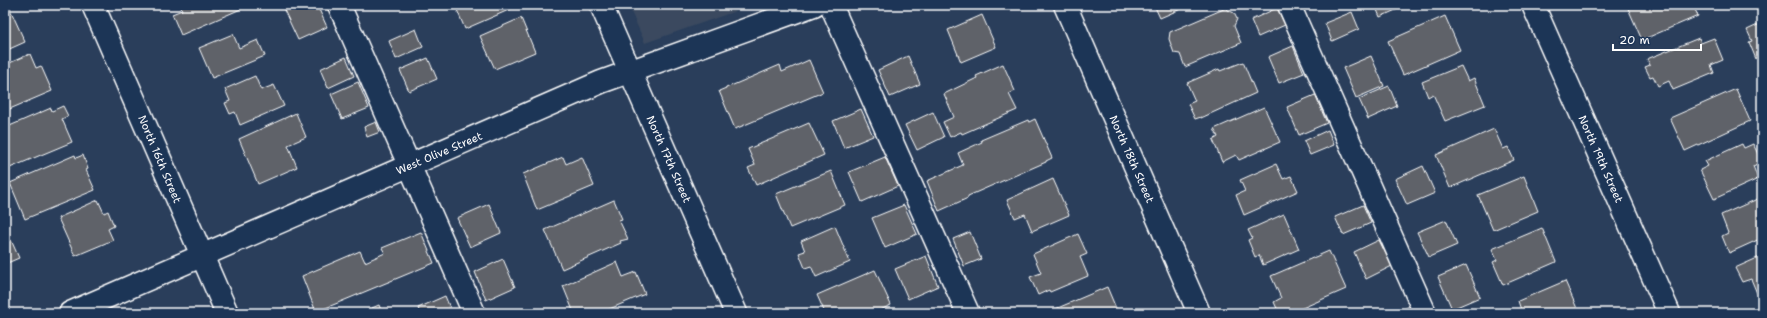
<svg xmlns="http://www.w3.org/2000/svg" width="1767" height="318" font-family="'Shantell Sans',sans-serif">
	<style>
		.built { fill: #3a495f }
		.building { fill: #5e6269; stroke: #fff }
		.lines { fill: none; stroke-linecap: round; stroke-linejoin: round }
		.minor-casing { stroke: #fff; stroke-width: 25 }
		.minor { stroke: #1d3557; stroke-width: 22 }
		.labels { text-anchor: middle; stroke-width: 3; stroke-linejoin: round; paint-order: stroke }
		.street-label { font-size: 11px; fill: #fff; stroke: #1d3557 }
	</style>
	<rect width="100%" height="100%" fill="#2a3e5b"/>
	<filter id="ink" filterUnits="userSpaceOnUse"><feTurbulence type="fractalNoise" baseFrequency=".025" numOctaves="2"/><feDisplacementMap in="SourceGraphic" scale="8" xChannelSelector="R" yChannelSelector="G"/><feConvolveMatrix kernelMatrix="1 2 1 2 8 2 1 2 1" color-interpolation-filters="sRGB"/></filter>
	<g filter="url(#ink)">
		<path class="built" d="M628 5H753L645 43Z"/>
		<path class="building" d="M180 5H250L181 35 172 14 182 10Z
			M295 5H317L327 27 298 40 284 10Z
			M455 5H510L511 9 465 29Z
			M1154 5H1190L1160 18Z
			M1375 5H1407L1380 17Z
			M1631 5H1693L1698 16 1642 40 1627 6Z
			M1226 8 1228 10 1234 13 1237 19 1234 26 1241 43 1185 67 1180 54 1174 53 1169 39 1170 32Z
			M1277 8 1285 25 1258 37 1251 20Z
			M10 9 25 42 5 51V11Z
			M1352 12 1359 29 1332 41 1325 23Z
			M982 15 996 47 961 62 948 30Z
			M1445 16 1460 50 1403 75 1388 41Z
			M521 18 535 52 495 69 480 36Z
			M1762 23V56L1756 59 1749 42 1752 41 1747 30Z
			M416 29 423 47 396 59 389 41Z
			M233 34 239 48 258 40 265 56 212 78 199 48Z
			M1699 38 1701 43 1714 38 1723 60 1711 65 1714 73 1673 90 1669 81 1658 86 1653 76 1650 77 1645 67 1650 65 1647 59Z
			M1293 46 1304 73 1279 83 1268 57Z
			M30 54 36 68 41 66 52 91 5 111V65Z
			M908 56 920 84 890 97 878 70Z
			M1371 56 1384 86 1356 98 1343 68Z
			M346 57 354 76 328 88 320 69Z
			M428 58 437 79 409 91 400 70Z
			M809 60 823 92 735 129 719 91 780 65 782 72Z
			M1243 62 1256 93 1201 118V117L1195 119 1188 104 1195 101 1187 83 1219 69 1220 71Z
			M1003 64 1015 91 1009 94 1017 110 962 134 961 132 950 137 943 122 954 117 944 94 977 78 976 76Z
			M1461 66 1468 81 1474 78 1485 105 1445 121 1433 94 1428 97 1422 82Z
			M255 76 261 90 274 85 284 106 240 125 235 112 230 114 225 103 230 101 225 89Z
			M358 82 369 108 342 119 331 94Z
			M1389 86 1397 106 1368 119 1359 99Z
			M1736 89 1750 121 1685 151 1670 118Z
			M1315 95 1327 123 1299 135 1287 107Z
			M63 106 68 116 62 119 72 142 5 170V128L51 108 52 111Z
			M1264 107 1280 142 1239 160 1236 155 1222 162 1213 140 1218 137 1214 129Z
			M861 109 873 136 844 148 833 121Z
			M933 112 944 137 917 150 905 125Z
			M296 113 306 137 288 145 297 167 258 184 239 139Z
			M1035 119 1052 158 1046 161V162L968 196V198L939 211 927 181 963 165 958 153 982 142 981 140 1028 120 1029 122Z
			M376 122 380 132 367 137 364 127Z
			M809 123 824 155 756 185 748 168 755 165 748 149Z
			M1494 129 1503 149 1508 147 1514 160 1450 188 1436 155Z
			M1328 130 1334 145 1310 155 1304 141Z
			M1742 144 1744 148 1753 144 1762 162 1753 166 1758 179 1714 199 1700 170 1708 166 1705 161Z
			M75 155 76 158 83 155 88 169 86 170 95 190 25 219 10 183Z
			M563 157 566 164 582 157 594 186 537 210 523 174Z
			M885 157 898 186 862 202 849 172Z
			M1276 164 1283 179 1291 176 1298 191 1244 215 1236 195 1245 191 1240 180Z
			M1423 166 1435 193 1407 205 1395 179Z
			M831 171 845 205 790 228 776 194Z
			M1524 176 1538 211 1493 230 1478 195Z
			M1053 179 1069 215 1032 231 1025 214 1015 218 1007 200Z
			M1762 197V238L1729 253 1722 236 1728 233 1721 215Z
			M98 200 104 213 108 211 114 226 108 229 113 240 75 256 58 218Z
			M614 200 622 219 619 220 628 239 620 241 621 243 562 269 545 230Z
			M489 204 501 233 470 247 457 218Z
			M904 205 917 234 885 248 872 218Z
			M1363 205 1371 223 1343 235 1335 217Z
			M1284 214 1299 249 1263 265 1259 255 1255 257 1248 240 1252 238 1248 230Z
			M1446 220 1457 245 1429 257 1417 232Z
			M835 226 850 262 816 277 811 266 805 268 799 253 805 251 801 241Z
			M1542 228 1556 262 1503 285 1493 262 1497 260 1492 249Z
			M421 232 434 263 316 312 302 276 360 251 365 262 385 253 382 248Z
			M970 232 981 259 964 266 953 239Z
			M1078 234 1087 254 1080 257 1088 276 1050 292 1049 290 1038 295 1030 277 1041 273 1033 254Z
			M11 240 19 258 5 264V243Z
			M1379 240 1392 266 1366 279 1354 252Z
			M1329 251 1346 289 1291 313H1279L1274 302 1281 298 1271 276Z
			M926 256 938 286 908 299 895 269Z
			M1762 256V297L1759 298 1751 279 1742 282 1735 268Z
			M503 259 515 287 486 300 475 272Z
			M617 262 623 277 636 272 645 294 600 313H574L563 286Z
			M1466 265 1480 297 1452 309 1438 277Z
			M875 270 891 305 874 313H825L817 295Z
			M1565 281 1579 313H1522L1518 301Z
			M1107 287 1118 313H1046Z
			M445 296 452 313H420L418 308Z
			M379 305 382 313H360Z
			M1408 307 1411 313H1395Z"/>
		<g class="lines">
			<g class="minor-casing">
				<path id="minor" d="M93 5 227 313
					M339 5 474 313
					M601 5 736 313
					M831 5 968 313
					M1065 5 1199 313
					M1289 5 1425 313
					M1533 5 1669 313
					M70 313 601 82 814 5"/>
			</g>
			<use href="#minor" class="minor"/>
		</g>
	</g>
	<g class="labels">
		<g class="street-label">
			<text transform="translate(439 153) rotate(-23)" y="4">West Olive Street</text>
			<text transform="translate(160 159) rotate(67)" y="4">North 16th Street</text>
			<text transform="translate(669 159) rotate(66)" y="4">North 17th Street</text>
			<text transform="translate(1132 159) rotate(66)" y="4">North 18th Street</text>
			<text transform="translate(1601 159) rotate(66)" y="4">North 19th Street</text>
		</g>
	</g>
	<rect width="1767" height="318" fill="none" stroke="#1d3557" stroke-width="20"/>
	<rect x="10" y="10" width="1747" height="298" fill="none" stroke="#fff" stroke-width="1.5" filter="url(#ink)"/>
	<path d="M1613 44v6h88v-6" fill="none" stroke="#ffffff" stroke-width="2"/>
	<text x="1619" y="44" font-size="12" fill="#ffffff" stroke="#1d3557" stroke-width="3" paint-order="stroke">20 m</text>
</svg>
